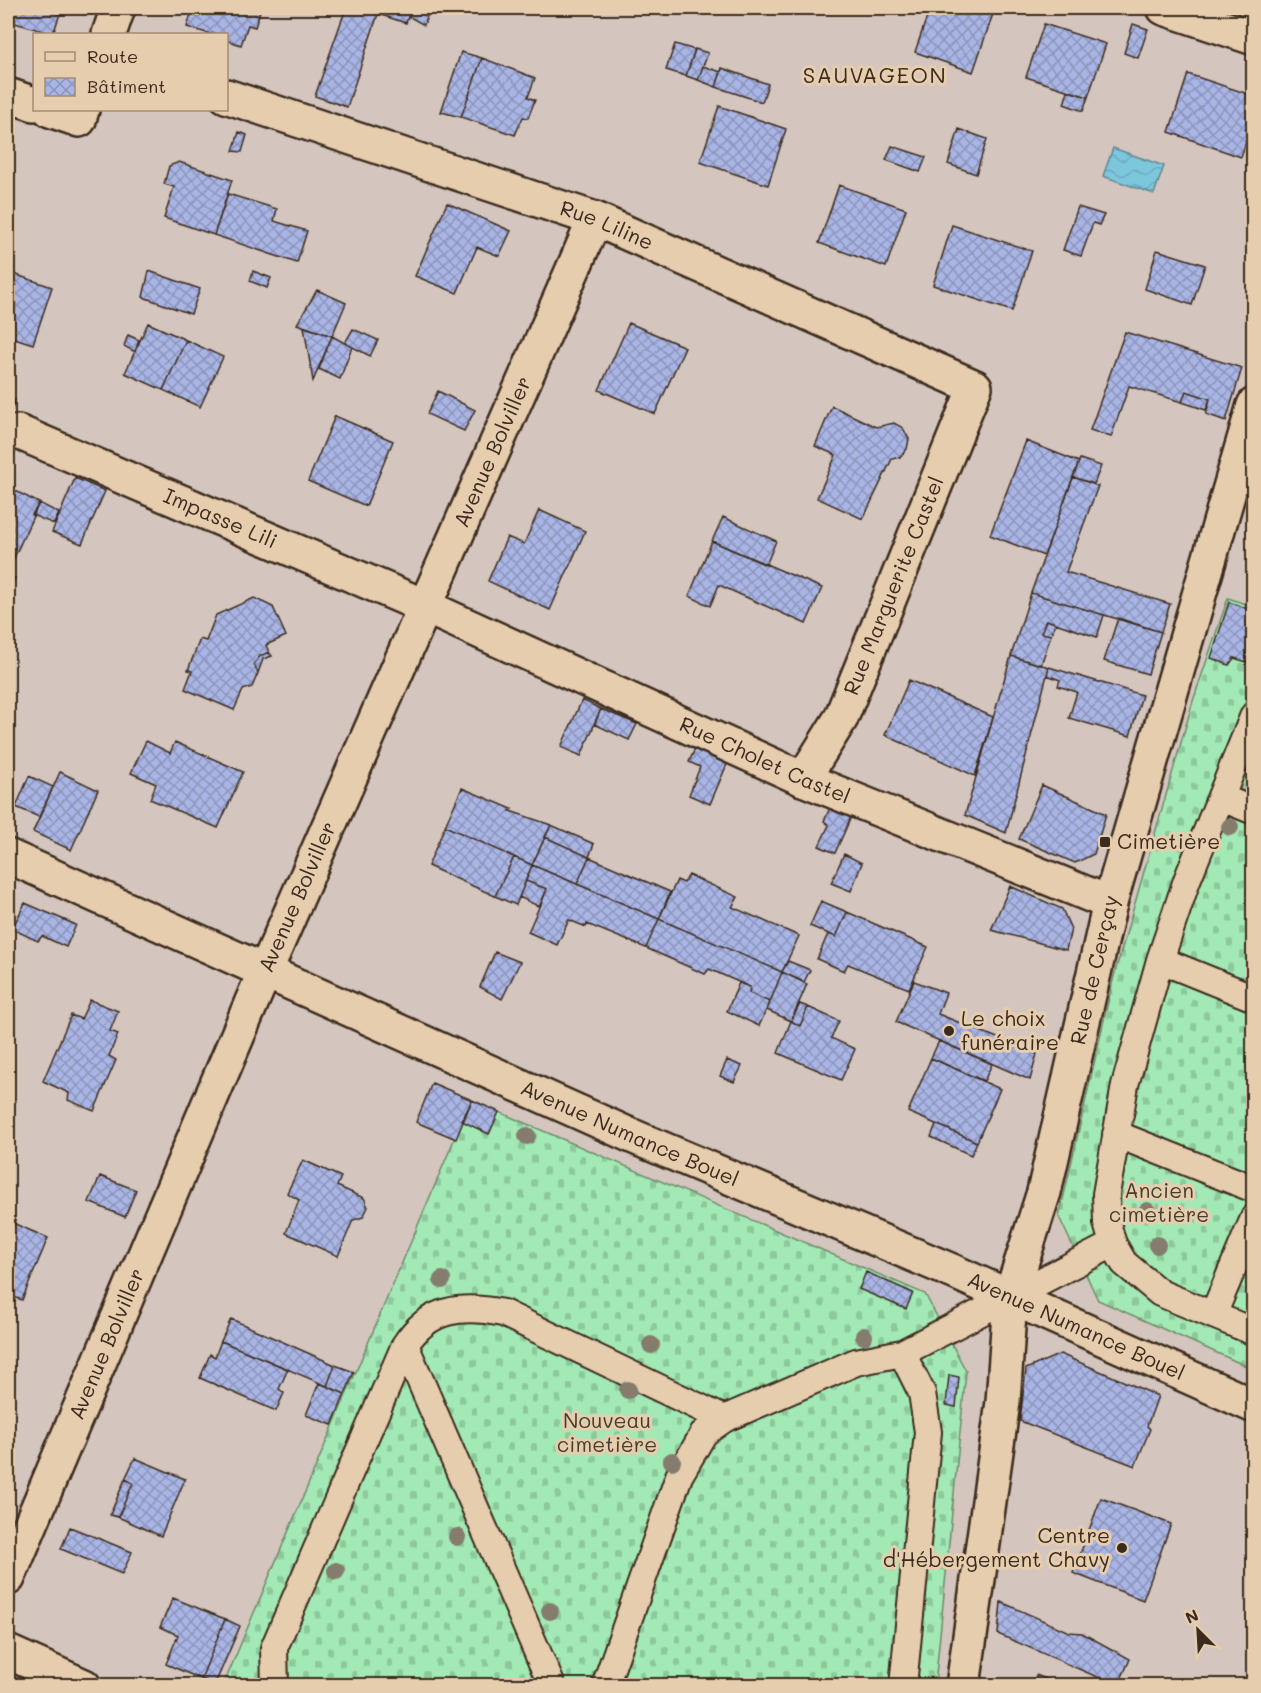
<svg xmlns="http://www.w3.org/2000/svg" width="1261" height="1693" font-family="Mali,sans-serif">
	<style>
		.cemetery { fill: url(#cemetery-stones); stroke: #6e8a6a; stroke-width: 1.5 }
		.water { fill: url(#water-waves); stroke: #628890; stroke-width: 1.5 }
		.building { fill: url(#building-cross-hatch); stroke: #3b2a1e; stroke-width: 1.5 }
		.lines { fill: none; stroke-linecap: round; stroke-linejoin: round }
		.lane-casing { stroke: #3b2a1e; stroke-width: 30 }
		.street-casing { stroke: #3b2a1e; stroke-width: 38 }
		.secondary-casing { stroke: #3b2a1e; stroke-width: 38 }
		.lane { stroke: #e6cdae; stroke-width: 26 }
		.street { stroke: #e6cdae; stroke-width: 33 }
		.secondary { stroke: #e6cdae; stroke-width: 33 }
		.tree { fill: #857b6e }
		.poi-dot { fill: #3b2a1e; stroke: #e6cdae; stroke-width: 2 }
		.labels { text-anchor: middle; stroke-width: 6; stroke-linejoin: round; paint-order: stroke }
		.street-label { font-size: 21px; fill: #3b2a1e; stroke: #e6cdae }
		.poi-label { font-size: 21px; fill: #3b2a1e; stroke: #e6cdae; text-anchor: start }
		.park-label { font-size: 21px; fill: #453d2d; stroke: #e6cdae }
		.neighbourhood-label { font-size: 22px; letter-spacing: 1.5px; fill: #3b2a1e; stroke: #e6cdae }
	</style>
	<defs>
		<pattern id="cemetery-stones" width="16" height="16" patternUnits="userSpaceOnUse" patternTransform="scale(1.5)"><rect width="16" height="16" fill="#a2e9b5"/><path d="M2 7V4a2 2 0 0 1 4 0v3zM10 15v-3a2 2 0 0 1 4 0v3z" fill="#8cc89b"/></pattern>
		<pattern id="water-waves" width="16" height="10" patternUnits="userSpaceOnUse" patternTransform="scale(1.5)"><rect width="16" height="10" fill="#7cc7dc"/><path d="M0 5q4-4 8 0t8 0" fill="none" stroke="#6cabbc"/></pattern>
		<pattern id="building-cross-hatch" width="8" height="8" patternUnits="userSpaceOnUse" patternTransform="scale(1.5)"><rect width="8" height="8" fill="#a9b5e5"/><path d="M0 0l8 8M0 8l8-8" fill="none" stroke="#8b93b9"/></pattern>
	</defs>
	<rect width="100%" height="100%" fill="#d4c6be"/>
	<filter id="ink" filterUnits="userSpaceOnUse"><feTurbulence type="fractalNoise" baseFrequency=".0167" numOctaves="2"/><feDisplacementMap in="SourceGraphic" scale="12" xChannelSelector="R" yChannelSelector="G"/><feConvolveMatrix kernelMatrix="1 2 1 2 8 2 1 2 1" color-interpolation-filters="sRGB"/></filter>
	<g filter="url(#ink)">
		<path class="cemetery" d="M1228 598 1254 607 1253 1369 1098 1300 1059 1217 1114 976 1193 701Z
			M499 1112 925 1294 966 1371 935 1685 223 1686 462 1121 489 1134Z"/>
		<path class="water" d="M1113 148 1164 166 1154 194 1103 176Z"/>
		<path class="building" d="M8 8H62L53 34 8 21Z
			M193 8H261L255 27 248 25 241 45 226 40V34H210L187 27Z
			M346 8H380L347 107 315 96Z
			M380 8H411L406 23 378 14Z
			M411 8H430L424 25 408 16Z
			M930 8H995L973 72 915 52Z
			M1044 24 1106 44 1088 97 1026 77Z
			M1133 24 1148 29 1138 58 1124 53Z
			M675 44 695 50 686 76 666 70Z
			M695 49 708 53 698 80 686 76Z
			M461 52 482 58 461 117 441 112Z
			M482 58 535 78 528 97 535 100 528 118 523 117 515 135 461 117Z
			M703 66 721 72 716 87 698 80Z
			M722 68 768 84 762 102 716 87Z
			M1188 74 1254 96V118L1241 157 1169 132Z
			M1068 91 1088 97 1083 111 1064 104Z
			M719 106 786 129 768 185 700 162Z
			M959 129 987 139 976 174 948 164Z
			M239 132 247 135 242 152 233 151Z
			M892 146 926 157 920 172 886 160Z
			M179 162 232 180 214 235 164 218 174 187 164 184 169 166Z
			M839 185 906 209 886 267 819 243Z
			M228 194 277 209 274 221 307 231 297 263 214 235Z
			M447 203 511 231 499 256 477 247 457 293 415 276Z
			M1078 207 1104 215 1099 225 1093 223 1081 256 1063 250Z
			M952 225 1032 251 1012 311 933 285Z
			M1157 250 1205 265 1192 305 1145 289Z
			M149 271 200 289 191 314 143 297Z
			M253 271 271 278 267 288 250 281Z
			M8 272 52 287 33 344 8 336Z
			M317 290 346 303 332 336 297 324Z
			M148 323 186 340 163 390 125 373Z
			M629 323 685 347 655 414 599 390Z
			M304 327 332 336 313 381Z
			M353 329 378 340 370 356 345 343Z
			M1125 332 1242 368 1226 421 1206 414 1210 399 1186 391 1182 402 1129 386 1111 437 1090 430Z
			M128 335 139 340 135 352 124 346Z
			M332 336 352 347 340 379 319 369Z
			M186 340 223 357 200 407 163 390Z
			M438 391 475 410 464 431 427 414Z
			M1186 391 1210 399 1206 410 1182 402Z
			M8 397 15 400 8 423Z
			M832 406 876 427 894 423 903 428 909 439 907 449 900 457 892 459 863 519 817 498 836 455 815 446Z
			M335 416 393 441 366 506 308 481Z
			M1026 441 1079 462 1044 556 990 535Z
			M1080 459 1101 466 1094 484 1073 477Z
			M1073 477 1098 486 1066 572 1170 604 1161 632 1031 593Z
			M75 478 105 491 82 544 52 532Z
			M8 487 39 503 8 571Z
			M39 503 59 513 54 524 32 515Z
			M539 510 585 531 550 610 488 581 507 537 524 544Z
			M723 517 776 541 766 565 712 541Z
			M712 541 822 588 806 624 719 585 710 606 689 596Z
			M8 576 15 578 8 594Z
			M1031 593 1104 615 1097 637 1046 620 1041 633 1051 635 1041 665 1011 656Z
			M254 598 273 607 286 636 266 645 269 652 260 656 254 664 258 673 252 687 243 690 234 710 185 689 192 671 188 670 200 639 206 641 216 615Z
			M1229 602 1254 611 1253 664 1234 658 1229 665 1211 658Z
			M1118 618 1161 632 1148 674 1104 661Z
			M1046 620 1056 623 1051 635 1041 633Z
			M269 652 272 656 263 659 258 673 254 664 260 656Z
			M1011 656 1049 667 1006 833 965 815Z
			M1049 667 1142 695 1130 736 1069 718 1077 692 1058 686 1060 680 1047 675Z
			M909 680 993 717 975 776 885 735Z
			M582 700 601 709 581 756 561 747Z
			M601 709 637 724 629 740 594 724Z
			M146 741 170 753 175 742 243 772 218 828 150 799 156 784 131 773Z
			M695 749 727 764 710 804 689 795 700 767 689 762Z
			M60 772 98 790 71 850 33 832Z
			M29 776 53 787 39 817 16 807Z
			M1042 785 1106 814 1094 854 1075 863 1019 839Z
			M462 788 512 809 510 811 551 825 532 865 445 826Z
			M830 808 851 817 835 853 819 846 829 825 824 821Z
			M551 825 594 844 589 857 545 837Z
			M445 826 514 857 495 896 428 866Z
			M545 837 589 857 577 884 532 865Z
			M844 854 862 863 851 891 831 883Z
			M514 857 532 865 516 905 495 896Z
			M589 857 670 892 659 919 577 884Z
			M532 865 659 919 646 948 587 924 586 927 569 920 557 945 528 932 547 889 526 881Z
			M689 875 738 897 732 907 799 936 782 972 659 919 677 880 684 883Z
			M526 881 547 889 540 907 519 897Z
			M1010 886 1062 909 1071 929 1066 950 991 930Z
			M821 901 847 912 836 937 810 926Z
			M25 903 76 925 66 947 42 936 38 941 12 929Z
			M847 912 928 947 909 989 848 964 844 971 817 959 828 934 836 937Z
			M659 919 782 972 770 1002 749 993 750 987 709 969 705 974 646 948Z
			M495 952 520 962 502 999 480 987Z
			M788 961 810 970 804 982 782 972Z
			M782 972 807 984 791 1021 767 1010Z
			M914 981 946 993 938 1014 1037 1054 1030 1080 896 1022Z
			M739 983 750 987 749 993 770 1002 759 1026 727 1011Z
			M90 1000 118 1011 110 1031 118 1034 109 1056 116 1060 94 1111 68 1100 69 1093 43 1081 71 1015 81 1019Z
			M800 1004 808 1007 800 1026 791 1021Z
			M808 1007 839 1021 831 1038 855 1049 841 1080 778 1053 791 1021 800 1026Z
			M939 1041 992 1064 984 1081 931 1058Z
			M931 1058 1000 1089 977 1142 908 1112Z
			M727 1060 742 1066 734 1082 720 1076Z
			M432 1083 472 1100 456 1139 416 1122Z
			M472 1100 499 1112 489 1134 462 1121Z
			M936 1124 977 1142 971 1155 931 1137Z
			M303 1160 341 1177 337 1186 364 1198 368 1207 363 1217 353 1220 338 1256 286 1233 299 1200 287 1193Z
			M100 1176 136 1190 125 1217 89 1202Z
			M8 1221 48 1238 22 1300 8 1295Z
			M866 1272 913 1293 906 1309 859 1289Z
			M231 1319 335 1365 327 1386 221 1341Z
			M221 1341 288 1369 279 1389 284 1393 276 1411 200 1378 210 1354 215 1357Z
			M1060 1354 1158 1396 1147 1426 1150 1429 1135 1466 1020 1421 1026 1369Z
			M335 1365 354 1372 345 1394 327 1386Z
			M949 1375 959 1377 956 1407 946 1405Z
			M319 1383 345 1394 332 1425 306 1415Z
			M135 1458 185 1479 161 1536 118 1517 133 1483 125 1479Z
			M125 1479 133 1483 118 1517 110 1515Z
			M1101 1498 1171 1524 1143 1600 1073 1573Z
			M70 1527 132 1552 122 1574 61 1549Z
			M173 1598 225 1619 201 1679 166 1664 178 1635 160 1627Z
			M1001 1602 1069 1632 1082 1633 1130 1659 1118 1686 998 1634Z
			M225 1619 240 1626 215 1684 201 1679Z
			M1036 1675 1063 1686H1033Z"/>
		<g class="lines">
			<g class="lane-casing">
				<path id="lane" d="M1254 715 1187 880 1160 960 1125 1085 1106 1194 1107 1223 1113 1244 1124 1263 1160 1293 1254 1332
					M1222 798 1254 811
					M1160 960 1254 998
					M1116 1134 1254 1189
					M1213 1315 1254 1218
					M405 1345 552 1686
					M902 1353 922 1393 928 1432 903 1686
					M275 1686 274 1648 405 1345C429 1307 463 1305 503 1313L724 1419 856 1362 902 1353 1113 1244
					M605 1686 679 1476 704 1433 724 1419"/>
			</g>
			<g class="street-casing">
				<g id="street">
					<path d="M1164 8 1254 38"/>
					<path d="M109 34 118 8"/>
					<path d="M8 95 34 104"/>
					<path id="s1" d="M226 96 595 219 975 387 841 718 803 779"/>
					<path d="M50 110 79 120 82 110"/>
					<path id="s2" d="M18 432 424 606 803 779 1110 903"/>
					<path id="s3" d="M8 856 632 1136 952 1271 1254 1406"/>
					<path id="s4" d="M8 1578 256 992 595 219"/>
					<path d="M8 1652 84 1686"/>
				</g>
			</g>
			<g class="secondary-casing">
				<g id="secondary">
					<path id="s5" d="M963 1686 1003 1402 1010 1298 1044 1192 1110 903 1254 405"/>
				</g>
			</g>
			<use href="#lane" class="lane"/>
			<use href="#street" class="street"/>
			<use href="#secondary" class="secondary"/>
		</g>
		<g class="tree">
			<circle cx="1230" cy="827" r="9"/>
			<circle cx="527" cy="1136" r="9"/>
			<circle cx="1147" cy="1211" r="9"/>
			<circle cx="1157" cy="1245" r="9"/>
			<circle cx="442" cy="1280" r="9"/>
			<circle cx="864" cy="1336" r="9"/>
			<circle cx="651" cy="1345" r="9"/>
			<circle cx="628" cy="1390" r="9"/>
			<circle cx="672" cy="1461" r="9"/>
			<circle cx="457" cy="1537" r="9"/>
			<circle cx="336" cy="1571" r="9"/>
			<circle cx="550" cy="1611" r="9"/>
		</g>
	</g>
	<g class="poi-dot">
		<rect x="1099" y="836" width="12" height="12" rx="3"/>
		<circle cx="949" cy="1031" r="6"/>
		<circle cx="1122" cy="1548" r="6"/>
	</g>
	<g class="labels">
		<g class="street-label">
			<text dy="7" stroke="none"><textPath href="#s1" startOffset="402">Rue Liline</textPath></text>
			<text dy="7" stroke="none"><textPath href="#s4" startOffset="1226">Avenue Bolviller</textPath></text>
			<text dy="7" stroke="none"><textPath href="#s2" startOffset="220">Impasse Lili</textPath></text>
			<text transform="translate(894 586) rotate(-68)" y="7">Rue Marguerite Castel</text>
			<text dy="7" stroke="none"><textPath href="#s2" startOffset="816">Rue Cholet Castel</textPath></text>
			<text dy="7" stroke="none"><textPath href="#s4" startOffset="740">Avenue Bolviller</textPath></text>
			<text dy="7" stroke="none"><textPath href="#s5" startOffset="730">Rue de Cerçay</textPath></text>
			<text dy="7" stroke="none"><textPath href="#s3" startOffset="681">Avenue Numance Bouel</textPath></text>
			<text dy="7" stroke="none"><textPath href="#s3" startOffset="1167">Avenue Numance Bouel</textPath></text>
			<text dy="7" stroke="none"><textPath href="#s4" startOffset="254">Avenue Bolviller</textPath></text>
		</g>
		<g class="poi-label">
			<text x="1117" y="849">Cimetière</text>
			<text x="961" y="1026">Le choix<tspan x="961" dy="24">funéraire</tspan></text>
			<text x="1110" y="1543" text-anchor="end">Centre<tspan x="1110" dy="24">d'Hébergement Chavy</tspan></text>
		</g>
		<g class="park-label">
			<text x="1159" y="1198">Ancien<tspan x="1159" dy="24">cimetière</tspan></text>
			<text x="607" y="1428">Nouveau<tspan x="607" dy="24">cimetière</tspan></text>
		</g>
		<g class="neighbourhood-label">
			<text x="875" y="83">SAUVAGEON</text>
		</g>
	</g>
	<rect width="1261" height="1693" fill="none" stroke="#e6cdae" stroke-width="30"/>
	<rect x="15" y="15" width="1231" height="1663" fill="none" stroke="#3b2a1e" stroke-width="2" filter="url(#ink)"/>
	<rect x="33" y="33" width="195" height="78" fill="#e6cdae" stroke="#a28c74" stroke-width="1.5"/>
	<rect x="45" y="52" width="30" height="9" fill="#e6cdae" stroke="#a28c74" stroke-width="1.5"/>
	<text x="87" y="63" font-size="18" fill="#3b2a1e">Route</text>
	<rect x="45" y="78" width="30" height="18" fill="url(#building-cross-hatch)" stroke="#a28c74" stroke-width="1.5"/>
	<text x="87" y="93" font-size="18" fill="#3b2a1e">Bâtiment</text>
	<g transform="translate(1198 1630) rotate(336)" stroke="#e6cdae" stroke-width="4.5" paint-order="stroke">
	<path d="M0-4.5L10 22L0 15L-10 22Z" fill="#3b2a1e"/>
	<text y="-9" font-size="16" font-weight="bold" text-anchor="middle" fill="#3b2a1e">N</text>
	</g>
</svg>
